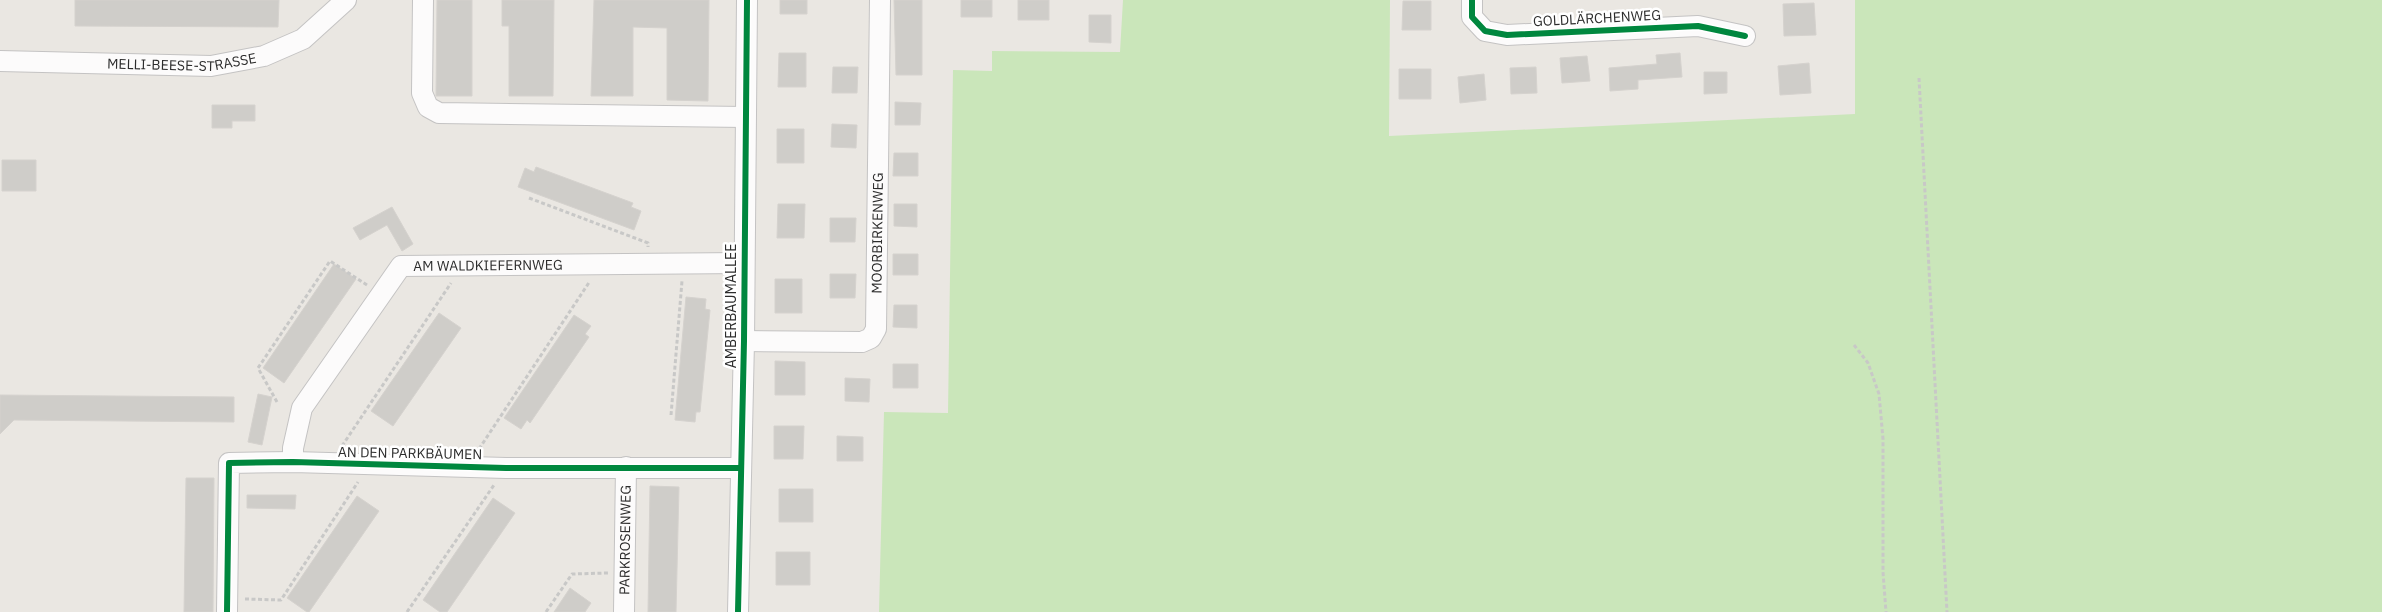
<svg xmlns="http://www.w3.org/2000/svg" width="2382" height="612" font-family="'IBM Plex Sans',sans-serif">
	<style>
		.green { fill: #cae6ba }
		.building { fill: #cfcdc9; stroke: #d5d2ce }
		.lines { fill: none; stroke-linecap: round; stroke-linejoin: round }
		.minor-casing { stroke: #c4c3c3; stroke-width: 22 }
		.path { stroke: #c8c8c7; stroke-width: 3; stroke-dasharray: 4 2.5; stroke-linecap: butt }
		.minor { stroke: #fcfbfb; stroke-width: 20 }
		.cycleway-casing { stroke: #fff; stroke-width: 9 }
		.cycleway { stroke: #00873e; stroke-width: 6 }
		.labels { text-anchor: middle; stroke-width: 5; stroke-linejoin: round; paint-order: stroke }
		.street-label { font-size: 14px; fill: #2c2c2c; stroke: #fff }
	</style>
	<rect width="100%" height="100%" fill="#eae7e2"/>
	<path class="green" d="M1123 0H1390L1389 136 1855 114V0H2382V612H879L884 412 948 413 953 70 992 71V51L1120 52Z"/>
	<path class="building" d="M75 0H279L278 27 75 26Z
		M437 0H472V96H436Z
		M502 0H554L553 96H509V26H502Z
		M594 0H709L708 101 667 100V28L633 27V96H591Z
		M780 0H807V14H780Z
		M894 0H922V75H896Z
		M961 0H992V17H961Z
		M1018 0H1049V20H1018Z
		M1403 1H1431V30H1402Z
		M1814 3 1816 35 1784 36 1783 4Z
		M1089 15H1111V43L1089 42Z
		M779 53H806V87H778Z
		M1680 53 1682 77 1638 80V89L1610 91 1609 68 1657 64 1656 55Z
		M1587 56 1590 81 1562 83 1560 58Z
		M1809 63 1811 93 1780 95 1778 66Z
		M833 67H858L857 93H832Z
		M1536 67 1537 93 1511 94 1510 68Z
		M1399 69H1431V99H1399Z
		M1704 72H1727V93L1704 94Z
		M1484 74 1486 100 1460 103 1458 77Z
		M895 102 921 103 920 125H895Z
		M212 105H255V121H232V128H212Z
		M832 124 857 125 856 148 831 147Z
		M777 129H804V163H777Z
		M894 153H918V176H893Z
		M2 160H36V191H2Z
		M536 167 633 203 631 207 641 211 634 230 518 187 525 168 534 172Z
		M778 204H805L804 238H777Z
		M894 204H917V227L894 226Z
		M392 207 413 244 402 251 387 225 360 240 353 228Z
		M830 218H856L855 242H830Z
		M893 254H918V275H893Z
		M334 264 356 279 284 383 263 368Z
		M830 274H856L855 298H830Z
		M775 279H802V313H775Z
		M686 297 706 299 705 309 710 310 700 412H696L695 422 675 420Z
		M894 305H917V328L893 327Z
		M439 313 461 328 393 426 371 411Z
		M574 315 591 326 585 334 589 337 530 423 527 420 521 429 504 418Z
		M775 361 805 362V395H775Z
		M893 364H918V388H893Z
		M845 378 870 379 869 402 845 401Z
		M258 394 272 397 262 445 248 442Z
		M0 395 234 397V422L14 420 0 434Z
		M774 426H804L803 459H774Z
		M837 436 863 437V461H837Z
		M186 478H214L213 612H184Z
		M650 486 679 487 676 612H648Z
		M779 489H813V522H779Z
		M247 495H296L295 509 247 508Z
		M357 496 379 511 309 612H307L287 598Z
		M493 498 515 513 447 612H440L423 600Z
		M776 552H810V585H776Z
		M570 588 591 603 585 612H554Z"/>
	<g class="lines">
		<g class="minor-casing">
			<g id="minor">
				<path d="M423 0 422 93 428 107 439 113 745 117"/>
				<path d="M1472 0V17L1485 31 1507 35 1698 26 1745 36"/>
				<path id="s1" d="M0 61 211 66 264 56 303 39 346 0"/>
				<path id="s2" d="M744 341 862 342 871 338 876 329 880 0"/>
				<path id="s3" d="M293 462V448L302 408 401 266 743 263"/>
				<path d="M227 612 229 463 293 462 506 468H740"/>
				<path id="s4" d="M624 612 626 467"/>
				<path d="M738 612 744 341 747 0"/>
			</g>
		</g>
		<path class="path" d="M1919 78 1947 612
			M529 198 648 243V247
			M1854 345 1868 363 1879 394 1883 439V572L1886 612
			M277 402 258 368 330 261 367 285
			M671 415 682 281
			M342 446 451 283
			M479 449 590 281
			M245 599 281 600 358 482
			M407 612 494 485
			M546 612 572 574 608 573"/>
		<use href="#minor" class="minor"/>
		<g class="cycleway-casing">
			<path id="cycleway" d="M1472 0V17L1485 31 1507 35 1698 26 1745 36
				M227 612 229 463 293 462 506 468H740
				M738 612 744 341 747 0"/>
		</g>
		<use href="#cycleway" class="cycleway"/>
	</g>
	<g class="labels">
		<g class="street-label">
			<text transform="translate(1597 18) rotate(-3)" y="5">GOLDLÄRCHENWEG</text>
			<text dy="5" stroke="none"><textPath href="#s1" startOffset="182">MELLI-BEESE-STRASSE</textPath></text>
			<text dy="5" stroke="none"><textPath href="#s2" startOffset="234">MOORBIRKENWEG</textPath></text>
			<text dy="5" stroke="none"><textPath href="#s3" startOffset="315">AM WALDKIEFERNWEG</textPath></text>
			<text transform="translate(731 306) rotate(-90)" y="5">AMBERBAUMALLEE</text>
			<text transform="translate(410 453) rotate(1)" y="5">AN DEN PARKBÄUMEN</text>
			<text dy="5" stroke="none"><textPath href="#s4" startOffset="72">PARKROSENWEG</textPath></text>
		</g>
	</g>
</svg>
